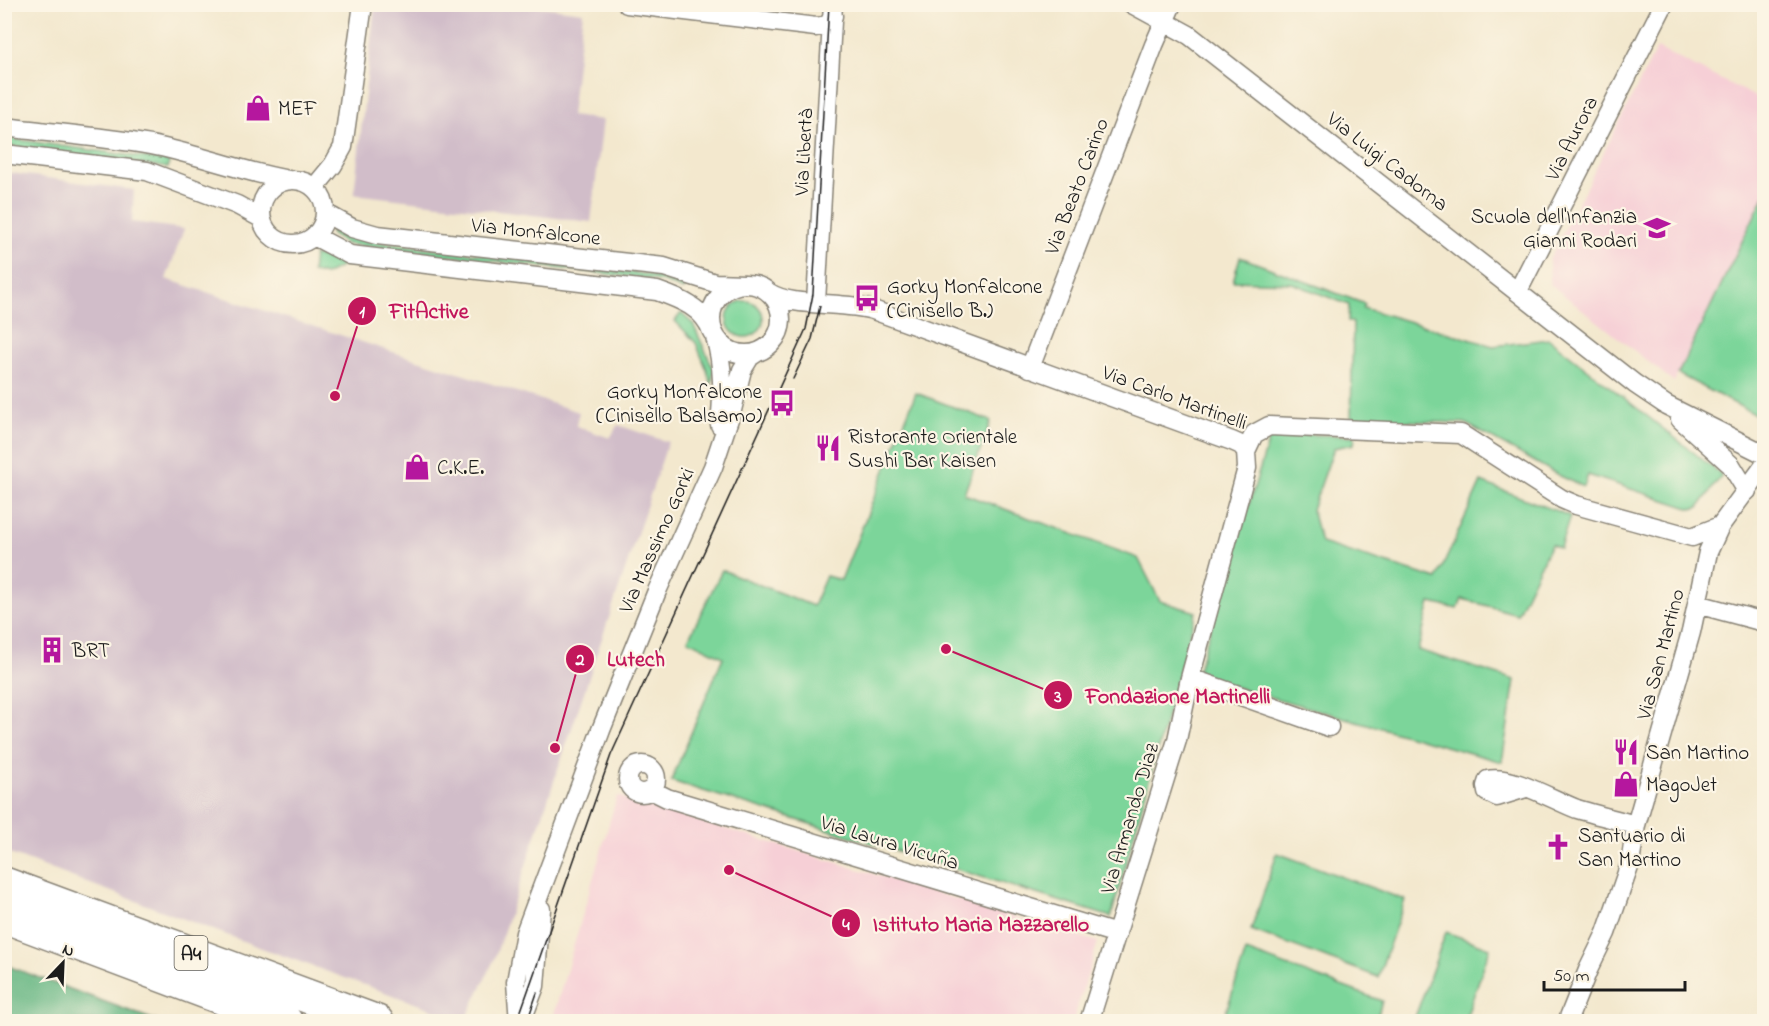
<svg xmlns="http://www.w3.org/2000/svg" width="1769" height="1026" font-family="'Indie Flower',sans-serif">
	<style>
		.built { fill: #f6cfd6 }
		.industrial { fill: #d1bdc9 }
		.green { fill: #7cd59a; stroke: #4c785b; stroke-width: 1.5 }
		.forest { fill: #65b682; stroke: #40694f; stroke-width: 1.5 }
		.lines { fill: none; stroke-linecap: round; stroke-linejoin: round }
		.minor-casing { stroke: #888275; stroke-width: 21 }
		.motorway-casing { stroke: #888275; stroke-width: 36 }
		.minor { stroke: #fff; stroke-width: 18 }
		.motorway { stroke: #fff; stroke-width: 33 }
		.tram { stroke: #1c1c1c; stroke-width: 1.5 }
		.labels { text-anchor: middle; stroke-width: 4.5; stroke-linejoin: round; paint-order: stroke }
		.shield { fill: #fcf5e5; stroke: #5f5d58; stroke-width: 1.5 }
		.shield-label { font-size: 20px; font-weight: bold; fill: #1c1c1c }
		.poi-label { font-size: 21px; fill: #1c1c1c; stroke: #fcf5e5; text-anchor: start }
		.street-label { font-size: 21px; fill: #1c1c1c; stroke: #fcf5e5 }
		.leader { fill: none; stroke: #c2185b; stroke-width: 2 }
		.callout-dot { fill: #c2185b; stroke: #fcf5e5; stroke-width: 2 }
		.mark-label { font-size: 18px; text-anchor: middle; font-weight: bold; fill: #fff }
		.callout-label { font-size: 22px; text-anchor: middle; font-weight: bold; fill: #c2185b; stroke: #fcf5e5; stroke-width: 4.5; stroke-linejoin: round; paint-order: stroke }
	</style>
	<rect width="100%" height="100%" fill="#fcf5e5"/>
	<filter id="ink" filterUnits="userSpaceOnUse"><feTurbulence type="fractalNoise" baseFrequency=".0167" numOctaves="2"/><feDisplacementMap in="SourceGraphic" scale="12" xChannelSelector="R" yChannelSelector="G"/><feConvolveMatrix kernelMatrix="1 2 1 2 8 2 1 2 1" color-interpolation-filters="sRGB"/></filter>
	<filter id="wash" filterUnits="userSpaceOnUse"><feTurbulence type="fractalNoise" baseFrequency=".008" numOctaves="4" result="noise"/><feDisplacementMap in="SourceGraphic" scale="24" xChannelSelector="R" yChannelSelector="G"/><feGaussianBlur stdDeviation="1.35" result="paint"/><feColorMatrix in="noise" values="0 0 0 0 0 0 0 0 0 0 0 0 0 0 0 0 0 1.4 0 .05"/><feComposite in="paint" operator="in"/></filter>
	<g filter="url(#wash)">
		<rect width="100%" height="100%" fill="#f3e8ce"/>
		<path class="built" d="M1657 48 1764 101V196L1674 382 1550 284 1549 260Z
			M617 796 1098 942 1073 1021H552Z"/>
		<path class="industrial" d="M518 4 583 12 571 116 603 120 591 222 354 194 375 5Z
			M4 172 134 190 132 222 184 229 166 279 579 412 576 426 610 438 618 425 668 442 494 960 465 1021 267 950 5 852Z"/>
		<path class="green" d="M5 138 169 161 168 168 5 145Z
			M1764 196V419L1678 374Z
			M334 228 345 236 362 240 645 274 664 278 685 286 683 290 664 282 648 279 346 244 331 234Z
			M314 255 347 264 325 275 312 272Z
			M1240 257 1365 304 1363 308 1493 346 1549 339 1721 474V476L1699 507 1692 509 1588 475 1584 487 1560 476 1465 423 1351 419 1353 323 1348 321 1349 305 1292 283 1233 281Z
			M727 319a18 18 0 1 1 36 0a18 18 0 1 1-36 0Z
			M681 313 693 324 714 370 711 386 707 370 696 343 675 321Z
			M916 393 991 421 964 494 1138 558 1160 601 1196 612 1111 917 671 781 723 657 688 640 722 570 813 606 826 576 841 580Z
			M1284 434 1355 436 1354 444 1334 448 1312 510 1321 543 1437 579 1481 482 1570 516 1560 548 1551 544 1517 614 1462 599 1458 609 1430 603 1418 650 1515 680 1502 762 1196 676 1270 436Z
			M1277 853 1405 900 1378 977 1251 930Z
			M1446 932 1490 948 1465 1021H1419L1414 1020Z
			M1246 951 1382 1001 1376 1021H1223Z"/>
		<path class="forest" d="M5 965 157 1021H5Z"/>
	</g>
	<g filter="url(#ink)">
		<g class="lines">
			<g class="minor-casing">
				<path id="minor" d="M627 4 816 27 828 25 833 16
					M1132 4 1189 35 1635 384 1666 405 1764 454
					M4 127C53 133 103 137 151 145 198 154 242 172 289 180
					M4 154 147 171 237 205 261 218
					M261 212a32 32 0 1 1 64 0a32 32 0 1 1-64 0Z
					M314 188 333 165 343 147 363 4
					M325 213 352 228 377 235 664 267 715 283 744 284
					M314 236 350 255 657 291C680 299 704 308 712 332
					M711 319a35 35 0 1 1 70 0a35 35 0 1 1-70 0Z
					M1518 291 1664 4
					M768 292C791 308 842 301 873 310L1232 441 1241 445 1246 451
					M816 302 833 4
					M715 337C724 366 723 395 720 425
					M1030 368 1154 45 1172 4
					M1680 419 1731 465 1747 491
					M1246 451 1254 434 1269 426 1461 434 1562 499 1576 505 1692 537 1720 526
					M1697 604 1764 622
					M1190 678 1329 727
					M628 779a14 14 0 1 1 28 0a14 14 0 1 1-28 0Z
					M1526 788 1497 797 1487 792 1486 786 1488 780C1510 774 1555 801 1577 809 1597 815 1617 820 1636 825
					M651 790 667 798 1117 934
					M522 1020 535 986 541 909
					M519 1022 516 982 525 933 601 730 657 591 713 467 732 410 742 370 750 357 756 353
					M1089 1022 1177 740 1190 678 1247 468 1246 451
					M1567 1022 1588 970 1606 933 1630 864 1636 825 1691 632 1708 552 1720 526 1764 466"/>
			</g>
			<g class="motorway-casing">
				<path id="motorway" d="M4 884 377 1022
					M4 916 286 1022"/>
			</g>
			<use href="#minor" class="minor"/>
			<use href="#motorway" class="motorway"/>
			<path class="tram" d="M793 379 812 339 820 306
				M517 1022 611 755 806 329 813 294 829 4
				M527 1022 537 993"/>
		</g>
	</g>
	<defs>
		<g id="shop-bare" transform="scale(2.07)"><path d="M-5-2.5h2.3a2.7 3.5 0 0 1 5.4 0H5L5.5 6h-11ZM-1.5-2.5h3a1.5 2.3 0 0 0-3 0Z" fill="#b5179e" stroke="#fcf5e5" stroke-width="2.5" paint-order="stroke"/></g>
		<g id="school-bare" transform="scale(2.07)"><path d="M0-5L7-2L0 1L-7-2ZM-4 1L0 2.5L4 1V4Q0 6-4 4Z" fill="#b5179e" stroke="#fcf5e5" stroke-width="2.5" paint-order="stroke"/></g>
		<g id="bus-bare" transform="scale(2.07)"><path d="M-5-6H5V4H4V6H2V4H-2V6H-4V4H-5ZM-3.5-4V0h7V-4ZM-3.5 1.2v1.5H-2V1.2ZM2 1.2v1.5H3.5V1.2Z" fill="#b5179e" stroke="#fcf5e5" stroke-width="2.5" paint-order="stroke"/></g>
		<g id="restaurant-bare" transform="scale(2.07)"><path d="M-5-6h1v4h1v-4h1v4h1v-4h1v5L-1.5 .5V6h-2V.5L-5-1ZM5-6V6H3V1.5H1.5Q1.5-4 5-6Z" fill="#b5179e" stroke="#fcf5e5" stroke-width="2.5" paint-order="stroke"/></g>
		<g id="building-bare" transform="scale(2.07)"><path d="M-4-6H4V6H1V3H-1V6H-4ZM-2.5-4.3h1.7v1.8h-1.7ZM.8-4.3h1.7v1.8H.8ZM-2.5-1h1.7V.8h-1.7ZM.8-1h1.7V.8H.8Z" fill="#b5179e" stroke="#fcf5e5" stroke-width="2.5" paint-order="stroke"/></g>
		<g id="church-bare" transform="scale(2.07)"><path d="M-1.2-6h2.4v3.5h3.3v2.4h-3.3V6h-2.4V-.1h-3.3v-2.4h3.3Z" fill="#b5179e" stroke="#fcf5e5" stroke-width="2.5" paint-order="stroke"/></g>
	</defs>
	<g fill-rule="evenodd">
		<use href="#shop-bare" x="258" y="108"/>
		<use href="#school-bare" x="1657" y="228"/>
		<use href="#bus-bare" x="867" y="298"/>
		<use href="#bus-bare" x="782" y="403"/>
		<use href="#restaurant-bare" x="828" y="448"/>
		<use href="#shop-bare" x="417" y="467"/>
		<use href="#building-bare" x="52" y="650"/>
		<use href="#restaurant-bare" x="1626" y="752"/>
		<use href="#shop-bare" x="1626" y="784"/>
		<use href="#church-bare" x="1558" y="847"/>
	</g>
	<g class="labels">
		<rect class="shield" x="174.5" y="936" width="33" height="34" rx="4.5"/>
		<g class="shield-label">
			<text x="191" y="960">A4</text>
		</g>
		<g class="poi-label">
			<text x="278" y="115">MEF</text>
			<text x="1637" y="223" text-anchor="end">Scuola dell'Infanzia<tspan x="1637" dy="24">Gianni Rodari</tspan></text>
			<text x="887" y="293">Gorky Monfalcone<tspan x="887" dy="24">(Cinisello B.)</tspan></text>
			<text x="762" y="398" text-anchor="end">Gorky Monfalcone<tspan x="762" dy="24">(Cinisello Balsamo)</tspan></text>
			<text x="848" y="443">Ristorante Orientale<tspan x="848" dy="24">Sushi Bar Kaisen</tspan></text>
			<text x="437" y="474">C.K.E.</text>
			<text x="72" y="657">BRT</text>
			<text x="1646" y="759">San Martino</text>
			<text x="1646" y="791">MagoJet</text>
			<text x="1578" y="842">Santuario di<tspan x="1578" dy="24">San Martino</tspan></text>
		</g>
		<g class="street-label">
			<text transform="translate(1571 138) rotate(-63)" y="7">Via Aurora</text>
			<text transform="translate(803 152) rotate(-87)" y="7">Via Libertà</text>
			<text transform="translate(1388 161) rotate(38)" y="7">Via Luigi Cadorna</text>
			<text transform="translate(1076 186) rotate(-69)" y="7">Via Beato Carino</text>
			<text transform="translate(536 231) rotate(6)" y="7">Via Monfalcone</text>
			<text transform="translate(1175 397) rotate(20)" y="7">Via Carlo Martinelli</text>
			<text transform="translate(656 540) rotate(-66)" y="7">Via Massimo Gorki</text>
			<text transform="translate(1660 654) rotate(-75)" y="7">Via San Martino</text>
			<text transform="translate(1129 818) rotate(-73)" y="7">Via Armando Diaz</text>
			<text transform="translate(890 842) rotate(17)" y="7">Via Laura Vicuña</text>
		</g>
	</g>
	<path class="leader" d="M335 396L362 311M555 748L580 659M946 649L1058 695M729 870L846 923"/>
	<g class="callout-dot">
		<circle cx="335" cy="396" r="6"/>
		<circle cx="555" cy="748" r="6"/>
		<circle cx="946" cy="649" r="6"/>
		<circle cx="729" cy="870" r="6"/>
		<circle cx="362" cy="311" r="15"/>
		<circle cx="580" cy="659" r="15"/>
		<circle cx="1058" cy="695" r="15"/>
		<circle cx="846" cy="923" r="15"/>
	</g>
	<g class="mark-label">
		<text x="362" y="317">1</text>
		<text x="580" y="665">2</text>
		<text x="1058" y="702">3</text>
		<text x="846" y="930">4</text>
	</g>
	<g class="callout-label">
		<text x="429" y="318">FitActive</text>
		<text x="636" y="666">Lutech</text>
		<text x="1178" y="703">Fondazione Martinelli</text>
		<text x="981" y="931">Istituto Maria Mazzarello</text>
	</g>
	<rect width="1769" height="1026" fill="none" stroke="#fcf5e5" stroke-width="24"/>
	<g transform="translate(63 963) rotate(23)" stroke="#fcf5e5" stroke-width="4.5" paint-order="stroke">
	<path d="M0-4.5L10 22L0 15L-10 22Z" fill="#1c1c1c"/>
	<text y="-9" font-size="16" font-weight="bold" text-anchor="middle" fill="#1c1c1c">N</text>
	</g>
	<path d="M1544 981v9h141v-9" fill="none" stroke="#1c1c1c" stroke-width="3"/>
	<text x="1553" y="981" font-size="18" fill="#1c1c1c" stroke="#fcf5e5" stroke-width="4.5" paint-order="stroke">50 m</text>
</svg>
